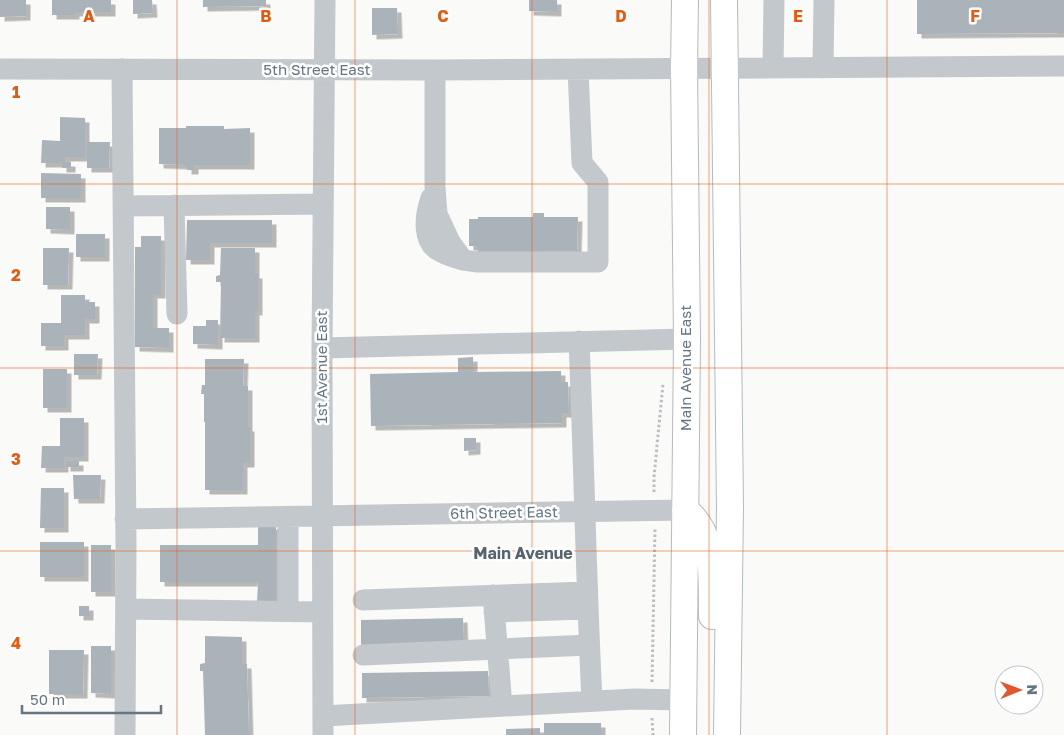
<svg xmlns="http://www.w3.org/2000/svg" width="1064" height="735" font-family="'Golos Text',sans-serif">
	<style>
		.building { fill: #aab3b9; filter: url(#shadow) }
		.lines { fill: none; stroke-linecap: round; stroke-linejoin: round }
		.major-casing { stroke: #b5babe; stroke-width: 28 }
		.path { stroke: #bbbfc2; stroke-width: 3; stroke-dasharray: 2.5 2.5; stroke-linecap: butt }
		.minor { stroke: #c3c8cc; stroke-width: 21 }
		.major { stroke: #fff; stroke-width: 26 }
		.grid { fill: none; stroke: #e8590c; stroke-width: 1; stroke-opacity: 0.55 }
		.labels { text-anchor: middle; stroke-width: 5; stroke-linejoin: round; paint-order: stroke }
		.street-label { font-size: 15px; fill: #657683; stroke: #fff }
		.neighbourhood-label { font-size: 16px; font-weight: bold; fill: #57646e; stroke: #fff }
		.grid-label { font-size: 16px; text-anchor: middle; font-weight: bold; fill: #e8590c; stroke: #fff; stroke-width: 5; stroke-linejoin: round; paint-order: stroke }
	</style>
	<defs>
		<filter id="shadow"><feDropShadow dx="4.5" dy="4.5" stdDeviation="0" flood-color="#0004"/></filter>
	</defs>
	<rect width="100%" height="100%" fill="#fafaf8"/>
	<path class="building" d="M0 0H26V16L0 17Z
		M52 0H111V12H75V15H52Z
		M133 0H152L153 13 133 14Z
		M203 0H266V6L203 7Z
		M529 0H557V12L529 11Z
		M917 0H1064V33L917 34Z
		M372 8H397L398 34 372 35Z
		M60 117 85 118V157H65V162H71V168H62V163H41L42 140 60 141Z
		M186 126H224V129L250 128V165H194V170H187V165L159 164V128H186Z
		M87 142H110L109 168H87Z
		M41 173 81 174V198H41Z
		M46 207H70V230L46 229Z
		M533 213H544V217H578L577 251H544V256L478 253V246H469V219H478V217H533Z
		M187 220H272V243H210V260H186Z
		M76 234H105V257H76Z
		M141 236H161V294H153V328H169V348L135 347V247H141Z
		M43 248H69L68 285H43Z
		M221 248H255V274H258V311H255V338H220L221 282H216V276L220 275Z
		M61 295H85V302H95V319H85V335H64V346H41V323H61Z
		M206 320H218V345L193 344V326H206Z
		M74 354H98L97 375H74Z
		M473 357V372L561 371V382H568L569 413H562V423L371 426 370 374 458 372V358Z
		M205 359H244L243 386H248V427H250V463H243V490H205V422H204V394H201L202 385H205Z
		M43 369H67V408H43Z
		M60 418H84V457H64V468H41L42 446H60Z
		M464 438H476V450L464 451Z
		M66 461H79V467H66Z
		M73 475H101L100 499H74Z
		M41 488H64V528H40Z
		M258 525H276V602H257L258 582H160V545H258Z
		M40 542H84V577H40Z
		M91 545H111V592H91Z
		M79 606H89V616H79Z
		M463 618 464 644 361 646V620Z
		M205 636 242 637V664H247L249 735H205L203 671H200V664L205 663Z
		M91 646H111V694L91 693Z
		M49 650H84L83 694H49Z
		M488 671 489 696 362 698V673Z
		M544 723H601V735H544Z
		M540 728V735H506V729Z"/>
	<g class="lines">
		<g class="major-casing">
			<path id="major" d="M724 0 730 507 727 735
				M685 510C717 534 711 580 712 616
				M683 735 687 339 684 69 685 0"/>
		</g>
		<path class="path" d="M654 492V477L663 384
			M652 682 655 528
			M652 718 653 735"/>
		<path class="minor" d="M773 68 774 0
			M823 68 824 0
			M0 69 435 70 1064 66
			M122 69 126 545 125 735
			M435 70V187L437 214 450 242 463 260 478 262H598V182L582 163 578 69
			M431 198C425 215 421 243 441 252 448 256 456 258 463 260
			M174 205 177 314
			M123 206 323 204
			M579 341C584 461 586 581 592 701
			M322 348 687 339
			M288 517V611
			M125 519 685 510
			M493 595 502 706
			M363 600 586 592
			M126 609 322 612
			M494 612 587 609
			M363 655 589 645
			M323 716 634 699 684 700
			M323 735 322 348 325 0"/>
		<use href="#major" class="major"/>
	</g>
	<path class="grid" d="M177 0V735M355 0V735M532 0V735M709 0V735M887 0V735M0 184H1064M0 368H1064M0 551H1064"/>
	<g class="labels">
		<g class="street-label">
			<text x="317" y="75">5th Street East</text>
			<text transform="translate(322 367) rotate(-90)" y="5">1st Avenue East</text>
			<text transform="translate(686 368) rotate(-90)" y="5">Main Avenue East</text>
			<text transform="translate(504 513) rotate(-1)" y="5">6th Street East</text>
		</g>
		<g class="neighbourhood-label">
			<text x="523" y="559">Main Avenue</text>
		</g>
	</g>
	<g class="grid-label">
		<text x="89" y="22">A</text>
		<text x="266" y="22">B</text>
		<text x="443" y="22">C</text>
		<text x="621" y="22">D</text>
		<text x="798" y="22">E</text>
		<text x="975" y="22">F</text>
		<text x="16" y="98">1</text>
		<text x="16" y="281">2</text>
		<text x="16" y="465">3</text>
		<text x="16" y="649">4</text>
	</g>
	<g transform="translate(1019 690) rotate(89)"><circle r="24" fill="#ffffff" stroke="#c1c8cd"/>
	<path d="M0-4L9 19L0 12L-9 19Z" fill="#e4572e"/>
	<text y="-8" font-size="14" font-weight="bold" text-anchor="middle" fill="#657683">N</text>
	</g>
	<path d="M22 705v8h139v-8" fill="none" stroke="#657683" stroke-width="2.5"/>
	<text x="30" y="705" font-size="15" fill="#657683" stroke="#ffffff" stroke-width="4" paint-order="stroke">50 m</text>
</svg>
